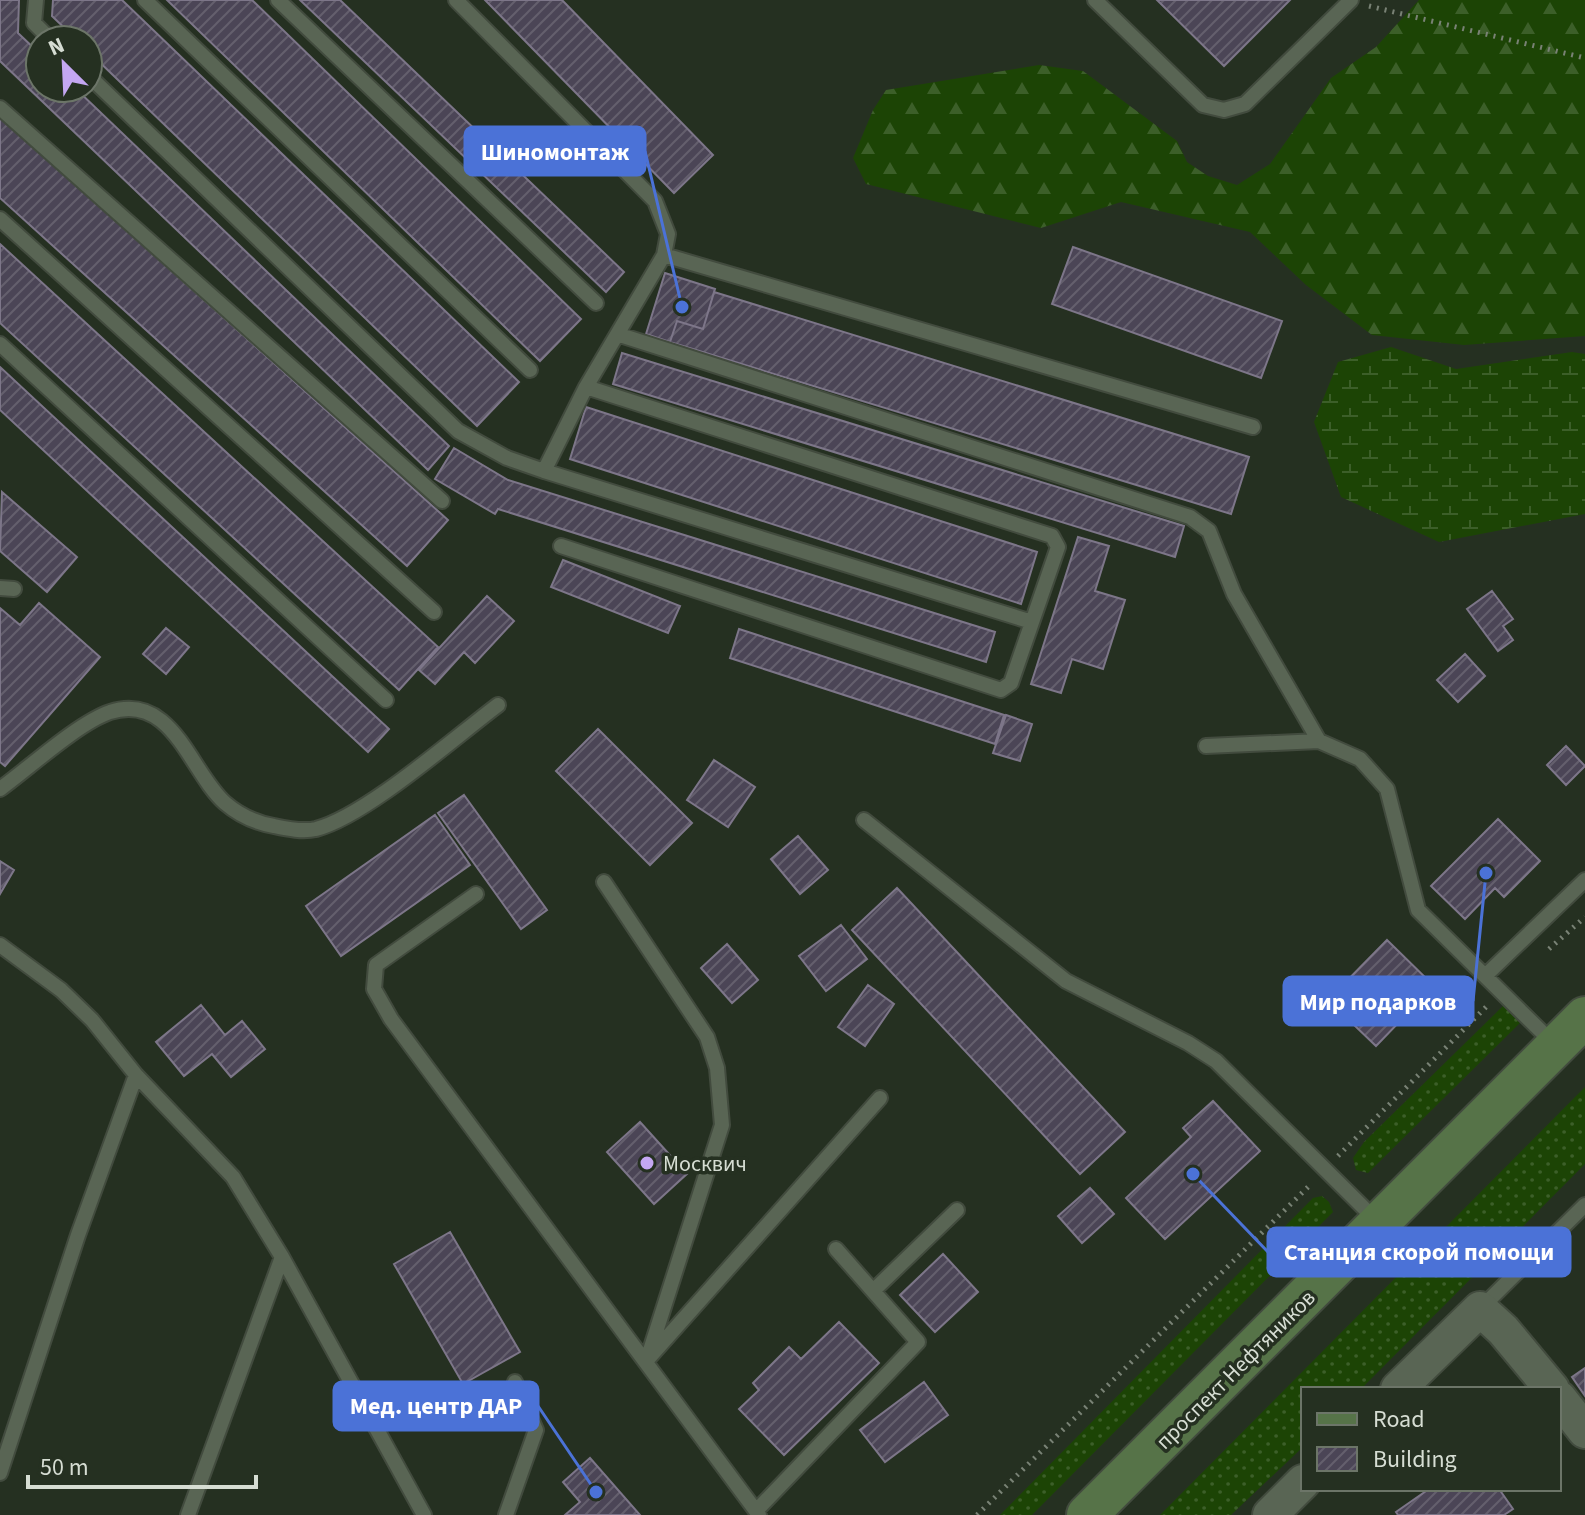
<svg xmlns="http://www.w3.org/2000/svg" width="1585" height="1515" font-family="'Source Sans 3',sans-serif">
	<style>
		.grass { fill: url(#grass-dots) }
		.forest { fill: url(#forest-firs) }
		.wetland { fill: url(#wetland-marsh) }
		.building { fill: url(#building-hatch); stroke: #7d7689; stroke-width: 2 }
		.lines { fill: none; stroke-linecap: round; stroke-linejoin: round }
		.service-casing { stroke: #424b3e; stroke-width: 18 }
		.tertiary-casing { stroke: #424b3e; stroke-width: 38 }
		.secondary-casing { stroke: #424b3e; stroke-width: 44 }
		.path { stroke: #798275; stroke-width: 5; stroke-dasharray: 2 6; stroke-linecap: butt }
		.service { stroke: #596554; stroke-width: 14 }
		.tertiary { stroke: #596554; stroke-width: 34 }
		.secondary { stroke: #567348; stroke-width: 40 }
		.poi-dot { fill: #c4a7f2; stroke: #253021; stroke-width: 3 }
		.labels { text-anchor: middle; stroke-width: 7; stroke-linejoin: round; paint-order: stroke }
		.poi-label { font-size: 22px; fill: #d6ddd3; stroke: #253021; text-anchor: start }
		.street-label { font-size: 22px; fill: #d6ddd3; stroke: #253021 }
		.leader { fill: none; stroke: #4b72d7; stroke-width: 3 }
		.callout-dot { fill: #4b72d7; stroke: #253021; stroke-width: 3 }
		.callout { fill: #4b72d7; stroke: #4b72d7; stroke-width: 3 }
		.callout-label { font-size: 24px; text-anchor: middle; font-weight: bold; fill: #fff }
	</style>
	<defs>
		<pattern id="grass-dots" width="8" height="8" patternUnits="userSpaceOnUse" patternTransform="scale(2)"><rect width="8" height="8" fill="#1c4405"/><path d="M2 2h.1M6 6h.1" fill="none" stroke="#3c5f29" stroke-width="1.8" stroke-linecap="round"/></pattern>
		<pattern id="forest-firs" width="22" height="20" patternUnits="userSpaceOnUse" patternTransform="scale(2)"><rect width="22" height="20" fill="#1c4405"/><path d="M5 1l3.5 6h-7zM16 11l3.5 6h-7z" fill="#3c5f29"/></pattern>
		<pattern id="wetland-marsh" width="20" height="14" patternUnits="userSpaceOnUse" patternTransform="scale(2)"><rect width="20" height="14" fill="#1c4405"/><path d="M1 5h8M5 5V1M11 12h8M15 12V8" fill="none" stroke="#3c5f29"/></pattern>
		<pattern id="building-hatch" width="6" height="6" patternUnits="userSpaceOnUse" patternTransform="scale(2)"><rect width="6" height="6" fill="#4b4556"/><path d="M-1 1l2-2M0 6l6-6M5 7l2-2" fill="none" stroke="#645f6d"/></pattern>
	</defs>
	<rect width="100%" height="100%" fill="#253021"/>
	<path class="grass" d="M1503 1006 1520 1023 1368 1173 1356 1170 1353 1158 1364 1142Z
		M1585 1087V1164L1361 1389H1303V1447L1231 1515H1160Z
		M1322 1196 1329 1202 1333 1212 1032 1515H1000L1313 1198Z"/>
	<path class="forest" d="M1419 0H1585V336L1464 345 1372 335 1306 285 1250 232 1121 202 1041 228 866 184 853 158 873 110 886 90 1039 65 1083 71 1177 141 1187 162 1208 176 1237 185 1270 164 1331 78 1376 47Z"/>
	<path class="wetland" d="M1391 347 1456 369 1572 352 1585 354V514L1439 542 1341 497 1314 422 1338 362Z"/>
	<path class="building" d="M0 0H19L18 33 40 54V88H75L449 446 428 470 0 61Z
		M53 0H122L519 382 477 426 88 51V40H77L52 16Z
		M167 0H252L581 319 540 361Z
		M300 0H340L624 272 606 292Z
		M485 0H562L713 155 674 193Z
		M1157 0H1290L1224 66Z
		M0 116 448 520 407 566 0 198Z
		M0 244 438 647 399 690 0 323Z
		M1073 247 1282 321 1261 378 1052 304Z
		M665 273 715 289 703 329 677 321 670 342 646 334Z
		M714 292 1249 457 1231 514 670 342 677 321 703 329Z
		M622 353 1184 526 1175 557 613 384Z
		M0 367 389 729 368 752 0 410Z
		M586 407 1037 552 1021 604 570 459Z
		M454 448 508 480 995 632 986 662 498 509 495 514 435 479Z
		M2 492 77 557 47 592 0 551Z
		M1078 537 1109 546 1095 591 1125 600 1103 669 1072 659 1061 693 1031 684Z
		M563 560 680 606 668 633 551 587Z
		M1492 591 1513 619 1503 626 1513 640 1498 651 1467 609Z
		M487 596 514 621 475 663 464 652 435 684 419 670Z
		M39 603 100 657 5 766 0 762V608L20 625Z
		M166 628 189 647 166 674 143 654Z
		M739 629 1004 715 995 744 730 658Z
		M1465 654 1485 676 1458 702 1437 680Z
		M1006 715 1032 724 1020 761 993 753Z
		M598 729 692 823 650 865 556 771Z
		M1566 746 1585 766 1566 785 1547 765Z
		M714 760 755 787 728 827 687 800Z
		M464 795 547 910 521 929 438 813Z
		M435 815 470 865 341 956 306 906Z
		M1498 819 1540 861 1504 897 1495 888 1465 919 1431 886Z
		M798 836 828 870 800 894 771 859Z
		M0 861 14 870 0 894Z
		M897 888 1125 1132 1080 1174 852 930Z
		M841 925 867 959 826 991 799 956Z
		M1387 940 1434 986 1376 1046 1328 1000Z
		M727 944 758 980 732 1003 701 968Z
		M868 985 894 1004 865 1046 838 1027Z
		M201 1005 225 1035 242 1021 265 1049 231 1077 212 1054 184 1076 156 1042Z
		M1213 1101 1260 1151 1165 1239 1126 1198 1191 1137 1183 1128Z
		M640 1122 687 1174 654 1204 607 1152Z
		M1090 1188 1114 1214 1082 1243 1058 1216Z
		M450 1232 520 1352 463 1384 394 1264Z
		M943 1254 978 1292 935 1332 900 1295Z
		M839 1322 879 1363 784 1455 739 1409 759 1390 753 1383 789 1347 801 1359Z
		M1585 1368V1396L1572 1377Z
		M924 1382 948 1415 885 1462 860 1430Z
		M590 1458 640 1515H565L580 1502 563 1482Z
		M1429 1489H1499L1513 1509 1504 1515H1398L1396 1512Z"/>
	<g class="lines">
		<g class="service-casing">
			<path id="service" d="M36 0 34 23 51 40
				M145 0 530 370
				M278 0 596 303
				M456 0 655 201 668 234 664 255 586 387 544 471 1032 622
				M1095 0 1203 105 1224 110 1245 104 1351 0
				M88 75 458 431 507 458 544 471
				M0 108 442 501
				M0 219 434 612
				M664 255 1253 427
				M620 335 1190 517 1209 531 1234 594 1319 741
				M0 344 386 700
				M561 546 1001 690 1011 683 1058 547 1052 536 586 387
				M0 588 14 589
				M1206 746 1319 741 1360 759 1387 789 1418 910 1555 1045
				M0 789C29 768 78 723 110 712 173 692 190 772 225 803 239 815 257 823 274 826 288 829 303 832 316 829 366 816 454 738 498 705
				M864 820 1066 981 1188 1043 1216 1061 1378 1222
				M604 882 707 1037 717 1068 722 1125 647 1360 880 1098
				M476 894 376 965 374 989 391 1019 759 1515
				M0 945 61 990 92 1020 136 1075
				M1485 976 1585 880
				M873 1291 957 1210
				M1480 1309 1585 1205
				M0 1473 78 1235 136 1075 233 1177 282 1257
				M756 1511 918 1342 836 1249
				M188 1515 282 1257 424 1515
				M506 1515 536 1430 515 1382"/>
		</g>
		<g class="tertiary-casing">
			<path id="tertiary" d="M1398 1389 1480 1309 1503 1330 1552 1389
				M1559 1398 1585 1431
				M1270 1515 1303 1482"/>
		</g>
		<g class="secondary-casing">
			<path id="secondary" d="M1087 1515 1585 1017"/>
		</g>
		<path class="path" d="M1369 6 1585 58
			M1549 949 1585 917
			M1338 1156 1486 1007
			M977 1515 1312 1183"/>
		<use href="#service" class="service"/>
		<use href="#tertiary" class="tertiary"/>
		<use href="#secondary" class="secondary"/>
	</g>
	<circle class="poi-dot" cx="647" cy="1163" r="8"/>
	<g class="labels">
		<g class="poi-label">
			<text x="663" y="1171">Москвич</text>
		</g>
		<g class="street-label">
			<text transform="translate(1235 1369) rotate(-45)" y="8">проспект Нефтяников</text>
		</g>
	</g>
	<path class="leader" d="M682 307L645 151M1486 873L1473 1001M1193 1174L1268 1252M596 1492L538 1406"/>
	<g class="callout-dot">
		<circle cx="682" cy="307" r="8"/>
		<circle cx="1486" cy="873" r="8"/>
		<circle cx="1193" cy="1174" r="8"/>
		<circle cx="596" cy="1492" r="8"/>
	</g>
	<g class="callout">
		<rect x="465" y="127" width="180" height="48" rx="8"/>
		<rect x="1284" y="977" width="189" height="48" rx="8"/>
		<rect x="1268" y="1228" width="302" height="48" rx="8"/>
		<rect x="334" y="1382" width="204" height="48" rx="8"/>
	</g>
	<g class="callout-label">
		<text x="555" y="160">Шиномонтаж</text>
		<text x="1378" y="1010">Мир подарков</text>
		<text x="1419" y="1260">Станция скорой помощи</text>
		<text x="436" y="1414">Мед. центр ДАР</text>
	</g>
	<rect x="1301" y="1387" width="260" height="104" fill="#253021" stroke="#6c7568" stroke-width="2"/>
	<rect x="1317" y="1413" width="40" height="12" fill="#567348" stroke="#6c7568" stroke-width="2"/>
	<text x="1373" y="1427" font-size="24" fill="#d6ddd3">Road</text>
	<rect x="1317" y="1447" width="40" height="24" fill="url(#building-hatch)" stroke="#6c7568" stroke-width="2"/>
	<text x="1373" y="1467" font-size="24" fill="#d6ddd3">Building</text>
	<g transform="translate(64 64) rotate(336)"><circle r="38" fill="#253021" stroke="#6c7568" stroke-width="2"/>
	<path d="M0-6L14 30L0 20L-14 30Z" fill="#c4a7f2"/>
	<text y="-12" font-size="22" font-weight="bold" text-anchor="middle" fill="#d6ddd3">N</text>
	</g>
	<path d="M28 1475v12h228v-12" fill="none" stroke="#d6ddd3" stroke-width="4"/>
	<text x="40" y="1475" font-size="24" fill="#d6ddd3" stroke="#253021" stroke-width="6" paint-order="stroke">50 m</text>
</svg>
